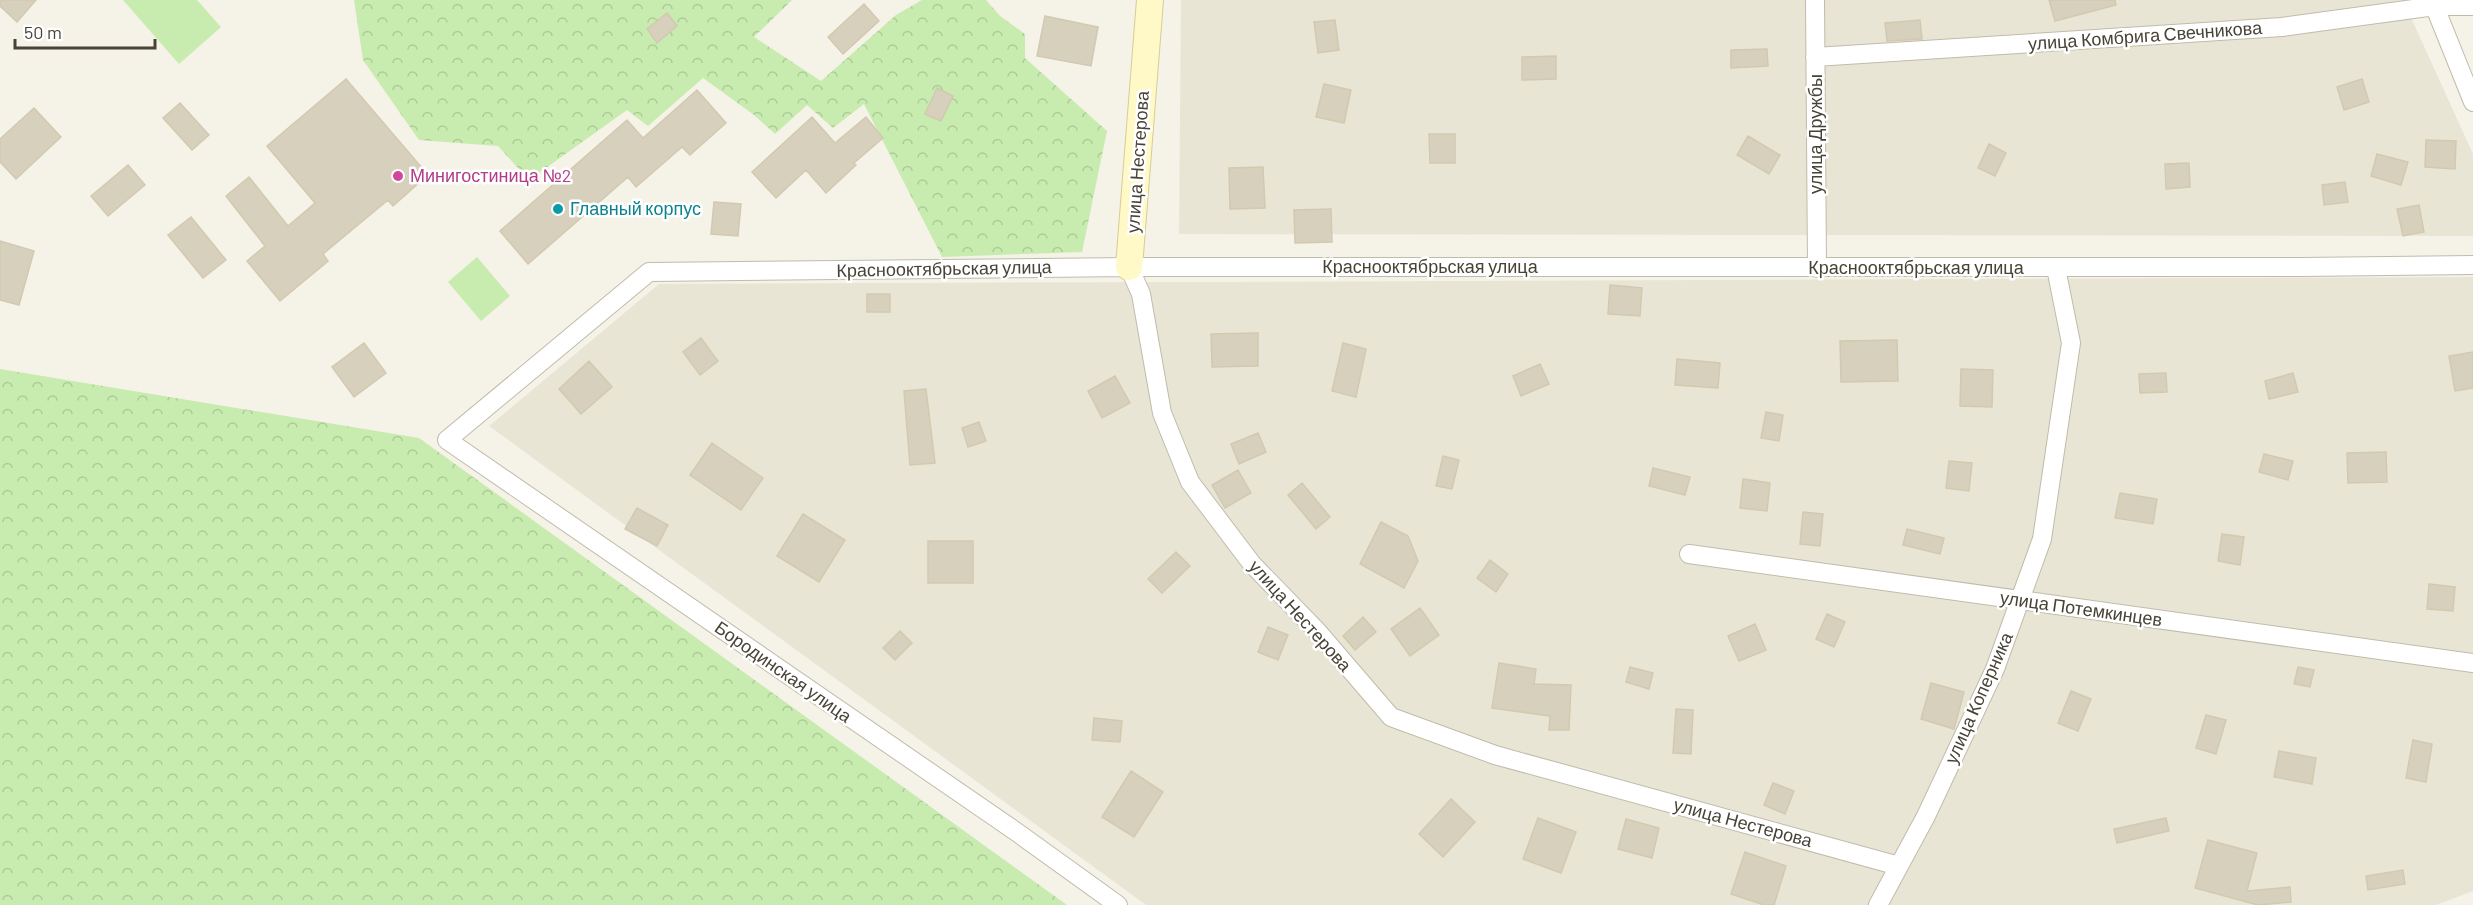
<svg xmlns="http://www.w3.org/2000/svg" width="2473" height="905" font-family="Barlow,sans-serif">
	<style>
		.residential { fill: #e9e5d5 }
		.forest { fill: url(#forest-crowns) }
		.pitch { fill: #c8ebaf }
		.building { fill: #d7d0bc; stroke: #d2c9af; stroke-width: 1.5 }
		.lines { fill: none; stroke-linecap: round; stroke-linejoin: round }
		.street-casing { stroke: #c1bbaa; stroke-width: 20 }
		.secondary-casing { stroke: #d7cd95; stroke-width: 28 }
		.street { stroke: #fff; stroke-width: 18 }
		.secondary { stroke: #fff8c7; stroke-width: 26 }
		.hotel-dot { fill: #d1479c; stroke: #fff; stroke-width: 2 }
		.culture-dot { fill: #0f9aa8; stroke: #fff; stroke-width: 2 }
		.labels { text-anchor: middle; stroke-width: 5; stroke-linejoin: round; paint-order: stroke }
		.street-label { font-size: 18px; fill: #484336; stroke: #fff }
		.hotel-label { font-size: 18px; fill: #b23c85; stroke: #fff; text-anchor: start }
		.culture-label { font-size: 18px; fill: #0d838f; stroke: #fff; text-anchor: start }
	</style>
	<defs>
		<pattern id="forest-crowns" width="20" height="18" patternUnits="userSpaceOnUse" patternTransform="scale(1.5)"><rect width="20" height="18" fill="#c8ebaf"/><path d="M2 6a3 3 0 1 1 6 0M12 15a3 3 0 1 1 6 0" fill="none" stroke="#adcb97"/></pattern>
	</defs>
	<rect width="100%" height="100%" fill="#f5f2e8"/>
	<path class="residential" d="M1181 0H2403L2473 154V236L1179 234Z
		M2473 277V891L2436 905H1146L489 426 659 284Z"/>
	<path class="forest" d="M354 0H792L754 37 821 81 896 15 922 0H986L1000 16 1025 34V58L1107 131 1082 252 942 257 864 104 833 128 807 105 775 134 754 115 703 78 648 126 627 110 529 180 498 146 419 140 363 60Z
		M0 369 419 438 1067 905H0Z"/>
	<path class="pitch" d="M123 0H197L221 27 179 64Z
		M477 257 510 296 481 321 448 282Z"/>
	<path class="building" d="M0 0H36L17 22 0 6Z
		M2049 0H2115L2116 5 2055 21Z
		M864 4 879 21 843 54 828 37Z
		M667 13 677 26 657 43 647 29Z
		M1045 16 1098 27 1091 66 1037 56Z
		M1335 20 1339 50 1318 53 1314 22Z
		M1920 20 1922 39 1887 41 1885 23Z
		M1767 49 1768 66 1731 68V50Z
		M1556 56V79L1522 80V57Z
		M346 79 428 175 393 206 388 200 323 254 328 261 280 301 247 261 265 246 226 196 249 177 288 226 315 203 267 146Z
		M2362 79 2369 102 2344 110 2337 87Z
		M1324 84 1351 90 1344 123 1316 117Z
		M937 88 953 96 941 121 925 114Z
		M697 90 726 123 690 155 682 147 636 187 628 177 528 264 500 231 627 120 643 138Z
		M180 103 209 135 192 150 163 118Z
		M34 108 61 137 16 179 0 162V139Z
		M812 117 835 143 866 117 883 138 854 163 856 165 826 193 806 170 776 198 752 172Z
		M1429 134H1455V163H1430Z
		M1748 136 1780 155 1769 174 1737 155Z
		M2426 140 2456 141 2455 169 2425 167Z
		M1989 144 2006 153 1995 176 1978 168Z
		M2377 154 2408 162 2401 185 2371 176Z
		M2189 163 2190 187 2166 189 2165 164Z
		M128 165 145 185 108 216 91 196Z
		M1263 167 1265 208 1230 209 1229 168Z
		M2345 182 2348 202 2324 205 2322 185Z
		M714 202 741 204 738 236 711 234Z
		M2419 205 2424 232 2403 236 2397 209Z
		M1331 209 1332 242 1295 243 1294 210Z
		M191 217 226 260 203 278 168 235Z
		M0 241 34 251 19 305 0 300Z
		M1610 285 1642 288 1640 316 1608 314Z
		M867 294H890V312H867Z
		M1258 333V366L1212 367 1211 334Z
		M701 338 718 361 700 375 683 352Z
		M1897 340 1898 381 1841 382 1840 341Z
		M364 343 386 373 354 397 332 367Z
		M1343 343 1366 349 1356 397 1332 391Z
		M2473 352V388L2455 391 2449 356Z
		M1677 359 1720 363 1718 388 1675 385Z
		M589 361 612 387 581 414 559 389Z
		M1540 364 1549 384 1521 396 1513 376Z
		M1961 369 1993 370 1992 407 1960 406Z
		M2166 373 2167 392 2140 393 2139 374Z
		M2293 373 2298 392 2269 399 2265 381Z
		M1115 376 1130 403 1102 418 1088 391Z
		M926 389 935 463 910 465 904 391Z
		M1766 412 1783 415 1779 441 1761 438Z
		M979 422 986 441 968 447 962 428Z
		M1258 433 1266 452 1239 464 1231 444Z
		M712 443 763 478 741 510 690 475Z
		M2386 452 2387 482 2348 483 2347 453Z
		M2264 454 2293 461 2288 480 2259 472Z
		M1443 456 1459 460 1452 489 1436 486Z
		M1949 461 1972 463 1969 491 1946 488Z
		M1653 468 1690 477 1685 495 1649 486Z
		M1238 470 1251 493 1225 508 1212 485Z
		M1743 479 1770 483 1767 511 1740 508Z
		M1302 483 1330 517 1316 529 1288 495Z
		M2120 493 2157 499 2153 524 2115 518Z
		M637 508 668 525 657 546 625 529Z
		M1803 512 1823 514 1820 546 1800 544Z
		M803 514 845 540 819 582 777 556Z
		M1381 522 1408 536 1418 561 1404 588 1360 564Z
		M1907 529 1944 538 1940 554 1903 545Z
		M2222 534 2244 537 2240 565 2218 561Z
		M928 541H973V583H928Z
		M1176 552 1190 566 1162 593 1148 579Z
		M1490 560 1508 574 1496 592 1477 578Z
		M2429 584 2455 587 2453 611 2427 609Z
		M1420 608 1439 635 1410 656 1391 629Z
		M1827 614 1845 622 1834 647 1816 639Z
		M1363 617 1376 632 1355 650 1343 636Z
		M1755 624 1766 650 1739 661 1728 636Z
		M1268 627 1288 635 1278 660 1258 652Z
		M900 631 912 643 895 660 883 648Z
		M1499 663 1536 669 1534 684 1571 685 1569 730H1549L1550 716 1492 708Z
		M1630 667 1653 673 1649 689 1626 682Z
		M2298 667 2314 670 2310 687 2294 684Z
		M1931 683 1964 692 1954 729 1921 719Z
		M2071 691 2091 699 2078 731 2058 723Z
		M1676 709 1693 710 1691 754 1673 753Z
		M2206 715 2226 720 2216 754 2196 748Z
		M1094 718 1122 721 1120 742 1092 740Z
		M2413 740 2432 744 2426 782 2406 778Z
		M2279 751 2316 758 2312 784 2274 777Z
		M1131 771 1163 792 1134 837 1102 817Z
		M1773 783 1794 791 1785 814 1764 805Z
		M1451 799 1475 822 1443 857 1419 834Z
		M1538 818 1576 832 1561 873 1523 859Z
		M2166 818 2169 831 2117 843 2114 829Z
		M1626 819 1659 828 1652 858 1618 849Z
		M2208 840 2257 853 2247 891 2290 887 2291 902 2258 905 2195 888Z
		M1745 852 1786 866 1774 905H1764L1731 894Z
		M2403 870 2405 884 2368 890 2366 876Z"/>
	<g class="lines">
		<g class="street-casing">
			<path id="street" d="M1815 0 1817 268
				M2432 0 2473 102
				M1815 57 2282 27 2435 6H2473
				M1129 267 1141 294 1162 413 1190 482 1252 564 1318 632 1391 717 1495 755 1899 866
				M1689 554 2473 663
				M1118 905 1018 833 447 440 649 272 1129 267H2302L2473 265
				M1878 905 1926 816 1995 669 2042 539 2071 343 2056 268"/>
		</g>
		<g class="secondary-casing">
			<path id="secondary" d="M1129 267 1150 0"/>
		</g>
		<use href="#street" class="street"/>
		<use href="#secondary" class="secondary"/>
	</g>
	<circle class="hotel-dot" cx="398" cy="176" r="6"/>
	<circle class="culture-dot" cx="558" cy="209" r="6"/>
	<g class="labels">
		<g class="street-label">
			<text transform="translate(2145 36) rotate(-4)" y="6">улица Комбрига Свечникова</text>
			<text transform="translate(1816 134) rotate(-90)" y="6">улица Дружбы</text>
			<text transform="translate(1138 162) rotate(-86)" y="6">улица Нестерова</text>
			<text x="1430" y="273">Краснооктябрьская улица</text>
			<text x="1916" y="274">Краснооктябрьская улица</text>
			<text transform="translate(944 269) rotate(-1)" y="6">Краснооктябрьская улица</text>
			<text transform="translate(2081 609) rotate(8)" y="6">улица Потемкинцев</text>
			<text transform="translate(1300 616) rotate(48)" y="6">улица Нестерова</text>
			<text transform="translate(783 672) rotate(35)" y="6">Бородинская улица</text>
			<text transform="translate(1979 698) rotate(-66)" y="6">улица Коперника</text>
			<text transform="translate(1743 823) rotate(15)" y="6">улица Нестерова</text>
		</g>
		<g class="hotel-label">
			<text x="410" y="182">Минигостиница №2</text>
		</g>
		<g class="culture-label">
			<text x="570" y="215">Главный корпус</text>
		</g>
	</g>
	<path d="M15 39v9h140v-9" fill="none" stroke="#484336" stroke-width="3"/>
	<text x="24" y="39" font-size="18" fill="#484336" stroke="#ffffff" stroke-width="4.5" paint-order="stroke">50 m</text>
</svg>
